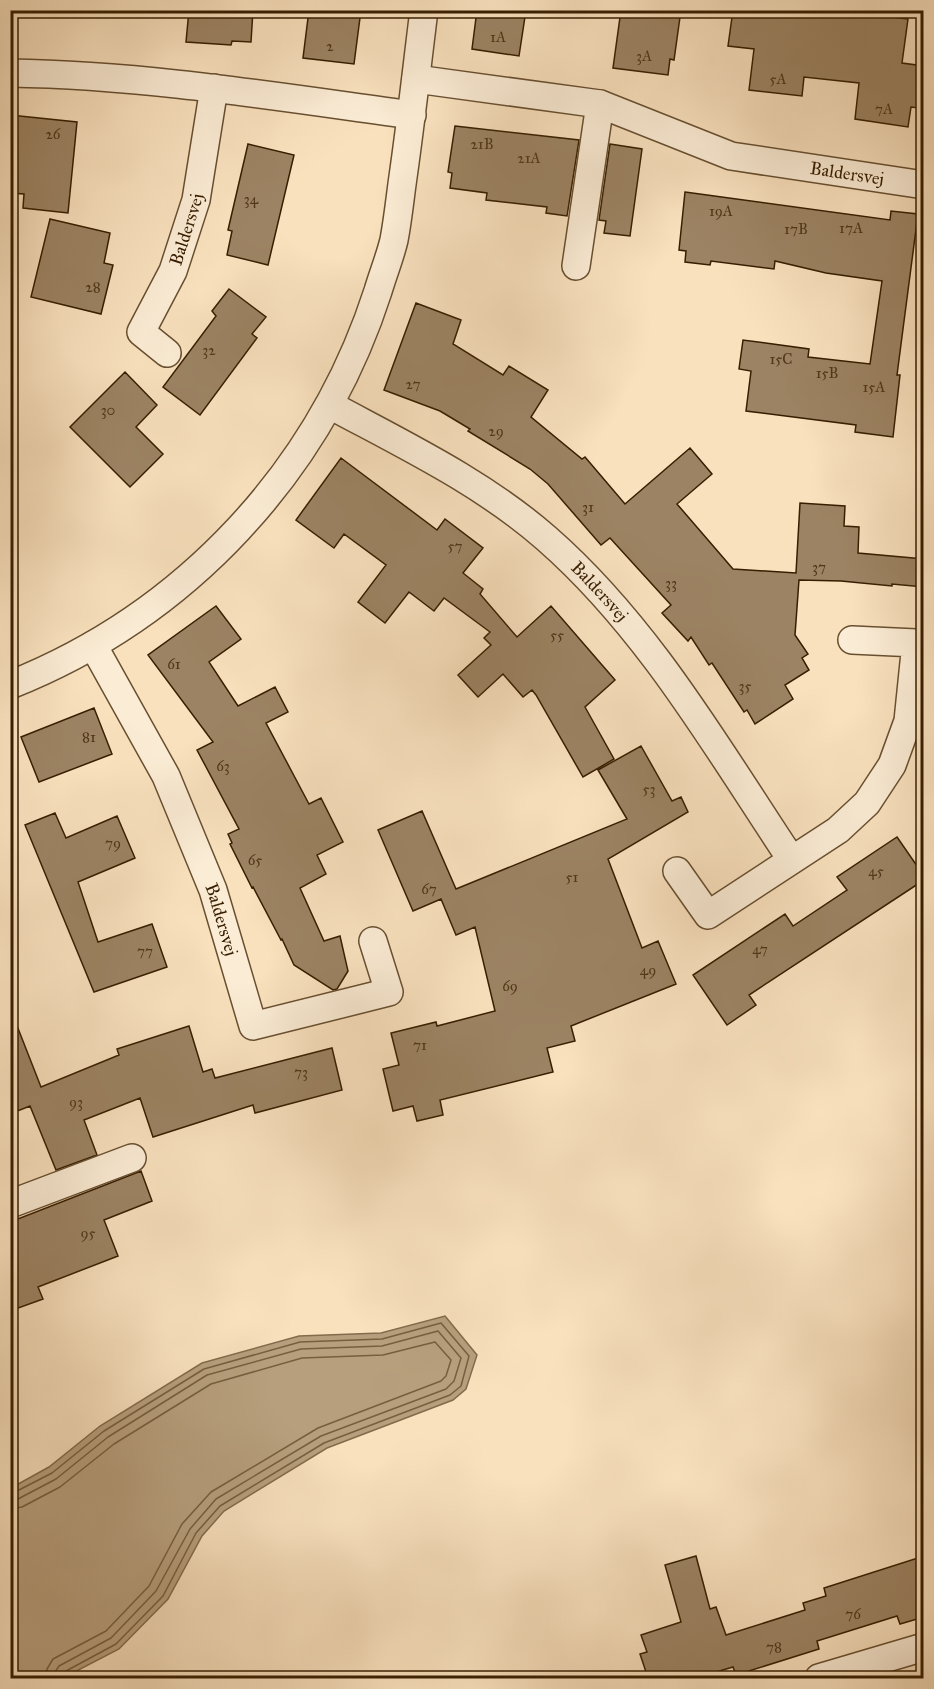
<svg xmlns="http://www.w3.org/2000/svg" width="934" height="1689" font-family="'IM FELL Great Primer',serif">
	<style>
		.water { fill: #b79f7d; stroke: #846b4b; stroke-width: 1.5 }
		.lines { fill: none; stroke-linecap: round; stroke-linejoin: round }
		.shore { stroke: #775e3e; stroke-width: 1.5 }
		.building { fill: #9c8363; stroke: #371e00; stroke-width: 1.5 }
		.street-casing { stroke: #684f30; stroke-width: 30 }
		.street { stroke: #fbecd5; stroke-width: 27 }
		.labels { text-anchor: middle; stroke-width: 4.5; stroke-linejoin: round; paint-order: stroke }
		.number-label { font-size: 15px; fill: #503719 }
		.street-label { font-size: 18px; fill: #371e00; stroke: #fbecd5 }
	</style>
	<rect width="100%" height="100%" fill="#f9e1be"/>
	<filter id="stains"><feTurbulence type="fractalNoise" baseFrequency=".00333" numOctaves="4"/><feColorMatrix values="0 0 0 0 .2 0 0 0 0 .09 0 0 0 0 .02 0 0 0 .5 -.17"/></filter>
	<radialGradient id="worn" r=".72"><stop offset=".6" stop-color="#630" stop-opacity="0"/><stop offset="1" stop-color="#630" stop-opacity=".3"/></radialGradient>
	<path class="water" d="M445 1316 477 1355 466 1389 453 1400 327 1448 224 1511 202 1536 168 1599 119 1649 63 1678H11V1488L49 1467 100 1426 202 1363 299 1336 381 1333Z"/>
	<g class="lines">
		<path class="shore" d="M10 1492H15L52 1473 104 1431 204 1369 300 1342 382 1339 441 1323 469 1356 461 1386 450 1395 324 1443 220 1506 196 1533 163 1596 116 1644 66 1671 62 1678
			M10 1500 18 1499 56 1479 108 1437 207 1375 301 1349 382 1346 438 1331 461 1358 454 1381 446 1389 321 1436 216 1499 190 1529 156 1591 111 1638 59 1666 55 1672V1678
			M10 1509 22 1507 60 1487 114 1444 211 1384 302 1358 383 1355 435 1342 451 1360 446 1376 441 1381 318 1428 211 1492 182 1524 149 1586 106 1631 53 1659 47 1669 46 1678"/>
	</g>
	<path class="building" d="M189 10H253L251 42 232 41 231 45 186 42Z
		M309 10H361L354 64 303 58Z
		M477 10H526L519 56 472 49Z
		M621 10H681L674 60 670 59 668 75 613 68Z
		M733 10H805L860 17 861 13 908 19 902 63 924 66 919 108 911 107 908 127 855 119 859 83 804 77 802 96 749 90 754 49 728 46Z
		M10 115 77 122 68 213 23 208 24 194 10 193Z
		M455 126 579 140 567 216 546 213 547 207 486 200 487 193 450 188 452 173 448 172Z
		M248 144 294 155 268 265 227 255 232 231 228 230Z
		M610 144 642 149 630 236 604 233 606 221 599 220Z
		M685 192 890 220 891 211 918 214 897 375H900L893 437 855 432 856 425 746 411 751 371 739 369 743 340 809 349 808 357 870 364 882 281 826 273 775 261 774 269 711 261 710 265 685 262 686 251 679 250Z
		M50 219 110 233 104 263 113 265 101 314 31 297Z
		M229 289 266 317 252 334 257 338 200 415 163 387 216 316 212 311Z
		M416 303 461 320 453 344 503 375 509 366 548 390 531 417 582 459 585 457 625 504 690 448 712 474 677 504 733 569 796 573 800 503 845 506 844 526 859 527 858 553 924 559V587L892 584V586L841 581 799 580 795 635 808 654 802 658 809 670 785 685 793 699 755 724 747 710 744 712 712 663 709 665 691 637 688 641 662 613 671 605 610 538 601 545 548 484 530 469 468 431 470 429 440 411 384 390Z
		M125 372 157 405 136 427 163 454 130 487 70 427Z
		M341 458 437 530 445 519 483 548 463 573 483 589 480 594 517 637 551 606 615 680 585 707 614 759 583 777 536 695 532 690 523 697 503 674 478 697 458 675 491 645 484 638 490 632 444 598 434 611 409 592 385 623 358 602 386 565 344 534 334 548 296 520Z
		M216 606 241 639 209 662 238 706 275 687 288 712 266 723 309 804 321 798 343 842 317 855 326 874 300 888 324 941 340 936 348 971 337 989 333 990 294 965 282 939 281 940 253 887 252 888 230 844 232 843 228 834 239 829 197 750 213 742 148 655Z
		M94 708 112 754 39 782 21 737Z
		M641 746 672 801 681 797 688 812 608 859 642 948 658 941 676 984 571 1026 575 1041 547 1048 553 1072 440 1100 443 1115 417 1121 413 1106 393 1111 383 1069 399 1065 391 1033 436 1022 437 1026 495 1011 475 927 456 935 441 899 413 911 378 830 422 811 456 889 627 819 598 770Z
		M55 813 66 838 117 816 135 858 78 882 98 942 152 924 167 967 94 992 25 825Z
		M897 837 924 876V880L749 995 756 1005 727 1025 693 975 785 914 793 926 847 890 837 877Z
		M10 1013H12L41 1087 119 1055 117 1049 189 1026 203 1072 212 1069 215 1078 332 1048 342 1090 255 1113 253 1105 153 1137 140 1098 84 1120 97 1155 56 1170 30 1106 10 1114Z
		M141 1171 152 1201 104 1220 118 1256 38 1287 43 1299 10 1311V1222Z
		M696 1556 710 1609 716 1607 726 1635 805 1610 803 1603 826 1596 824 1588 924 1556V1617L900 1624 897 1616 817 1641 819 1649 736 1675 733 1667 696 1678H648L640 1654 647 1652 641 1635 681 1622 665 1565Z"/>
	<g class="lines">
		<g class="street-casing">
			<g id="street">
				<path d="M10 73C145 75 279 97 412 115"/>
				<path id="s1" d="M416 79 600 104 731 156 924 185"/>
				<path d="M576 266 600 104"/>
				<path id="s2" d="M167 353 141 332 173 271 196 200 214 88"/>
				<path id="s3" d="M330 405C404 445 482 482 546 538 648 627 717 748 791 859"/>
				<path id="s4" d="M93 645 166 776 213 890 253 1026 389 992 373 941"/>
				<path d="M10 685C186 615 320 471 378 291 383 274 390 257 394 240 398 219 400 198 403 177 411 121 417 66 424 10"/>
				<path d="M677 871 708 915 838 830 867 803 892 765 908 721 916 643 852 640"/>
				<path d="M10 1204 132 1158"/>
				<path d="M819 1678 924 1647"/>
			</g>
		</g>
		<use href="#street" class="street"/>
	</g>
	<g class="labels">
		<g class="number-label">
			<text x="498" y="42">1A</text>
			<text x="330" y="51">2</text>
			<text x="644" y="61">3A</text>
			<text x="778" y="84">5A</text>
			<text x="884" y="114">7A</text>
			<text x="53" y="139">26</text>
			<text x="482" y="149">21B</text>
			<text x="529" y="163">21A</text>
			<text x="251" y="204">34</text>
			<text x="721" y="216">19A</text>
			<text x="851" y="233">17A</text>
			<text x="796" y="234">17B</text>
			<text x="93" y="292">28</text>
			<text x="209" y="355">32</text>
			<text x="781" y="364">15C</text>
			<text x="827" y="378">15B</text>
			<text x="413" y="389">27</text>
			<text x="874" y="392">15A</text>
			<text x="108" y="415">30</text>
			<text x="496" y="436">29</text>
			<text x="588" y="512">31</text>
			<text x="455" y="551">57</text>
			<text x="819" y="572">37</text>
			<text x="671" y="588">33</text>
			<text x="557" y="640">55</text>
			<text x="174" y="669">61</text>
			<text x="745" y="691">35</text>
			<text x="89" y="742">81</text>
			<text x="223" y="771">63</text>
			<text x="649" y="794">53</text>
			<text x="113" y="848">79</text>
			<text x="255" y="865">65</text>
			<text x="876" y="876">45</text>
			<text x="572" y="882">51</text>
			<text x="429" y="894">67</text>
			<text x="760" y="954">47</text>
			<text x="145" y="956">77</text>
			<text x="648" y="975">49</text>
			<text x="510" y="991">69</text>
			<text x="420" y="1050">71</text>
			<text x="301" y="1077">73</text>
			<text x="76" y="1107">93</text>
			<text x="88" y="1238">95</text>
			<text x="853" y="1619">76</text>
			<text x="774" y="1652">78</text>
		</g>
		<g class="street-label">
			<text dy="6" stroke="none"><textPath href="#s1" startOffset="444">Baldersvej</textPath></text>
			<text dy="6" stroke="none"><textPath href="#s2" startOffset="146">Baldersvej</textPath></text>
			<text dy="6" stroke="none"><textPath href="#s3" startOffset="330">Baldersvej</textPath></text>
			<text dy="6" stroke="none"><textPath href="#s4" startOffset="304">Baldersvej</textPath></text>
		</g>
	</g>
	<rect width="934" height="1689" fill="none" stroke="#f9e1be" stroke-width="36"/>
	<rect x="12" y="12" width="910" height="1665" fill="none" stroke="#371e00" stroke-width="3"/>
	<rect x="18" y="18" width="898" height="1653" fill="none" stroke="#371e00" stroke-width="1.5"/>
	<rect width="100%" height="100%" filter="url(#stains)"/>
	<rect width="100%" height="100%" fill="url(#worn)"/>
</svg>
